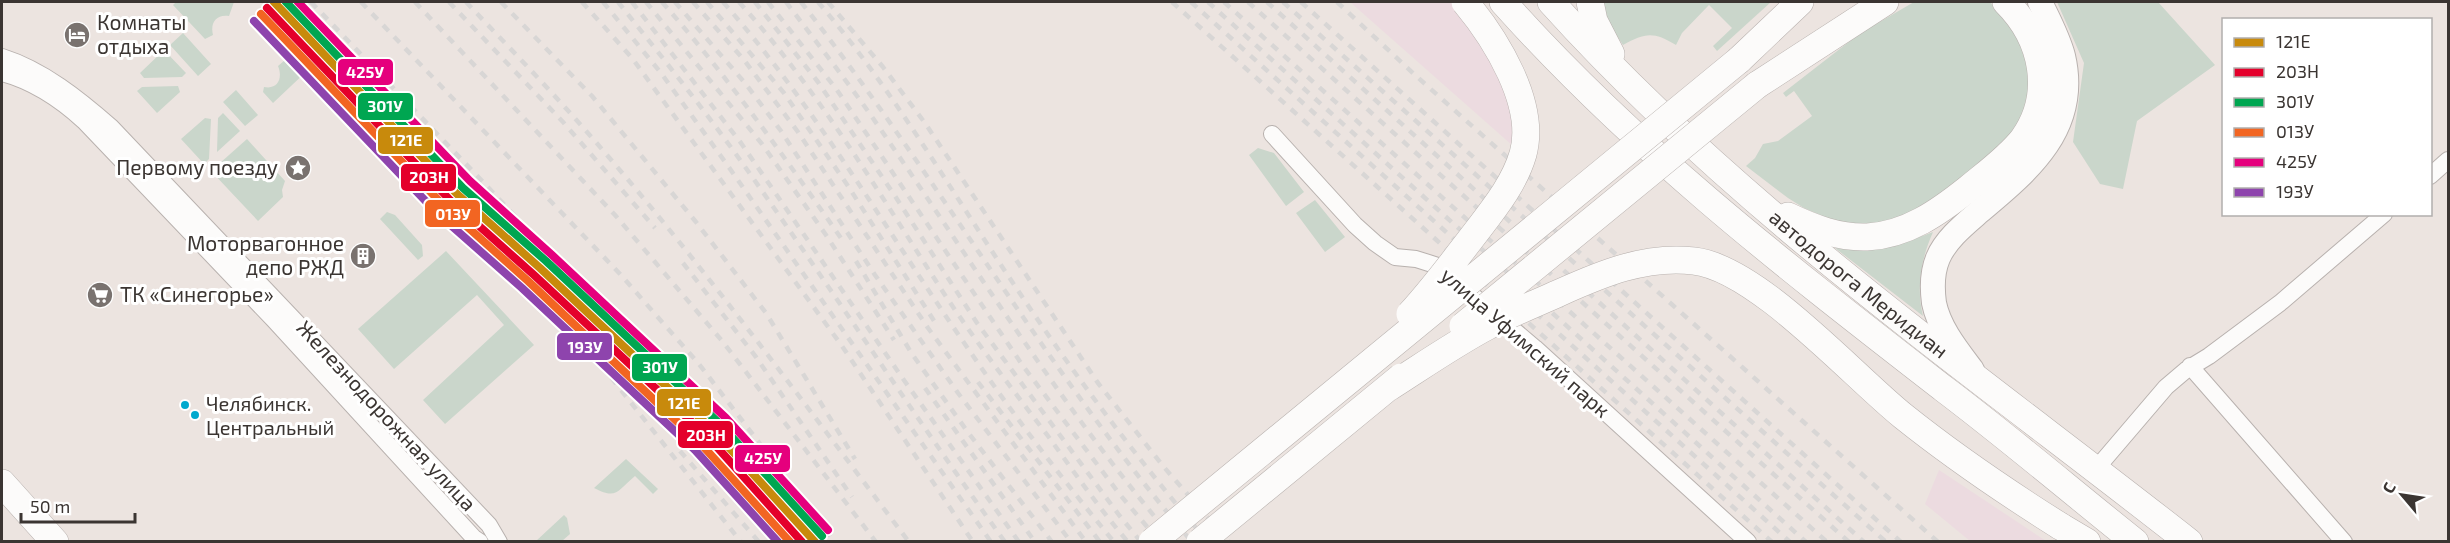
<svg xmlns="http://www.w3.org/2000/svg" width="2450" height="543" font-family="'Exo 2',sans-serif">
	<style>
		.industrial { fill: #ecdbe0 }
		.green { fill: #cad6cb }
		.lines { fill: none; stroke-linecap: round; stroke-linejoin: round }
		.minor-casing { stroke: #b8b1ae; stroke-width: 18 }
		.secondary-casing { stroke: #b8b1ae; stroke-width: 26 }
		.primary-casing { stroke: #b8b1ae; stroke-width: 28 }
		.minor { stroke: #fcfbfa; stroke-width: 16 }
		.secondary { stroke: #fcfbfa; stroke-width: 24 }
		.primary { stroke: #fcfbfa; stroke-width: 27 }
		.rail { stroke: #d8d6d5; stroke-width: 4.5; stroke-dasharray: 8 8; stroke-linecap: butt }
		.primary-bridge-casing { stroke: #b8b1ae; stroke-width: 28; stroke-linecap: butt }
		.primary-bridge { stroke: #fcfbfa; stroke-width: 27 }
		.rail-1-casing { stroke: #fff; stroke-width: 12 }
		.rail-2-casing { stroke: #fff; stroke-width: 12 }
		.rail-3-casing { stroke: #fff; stroke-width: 12 }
		.rail-4-casing { stroke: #fff; stroke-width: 12 }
		.rail-5-casing { stroke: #fff; stroke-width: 12 }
		.rail-6-casing { stroke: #fff; stroke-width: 12 }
		.rail-1 { stroke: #c88a0c; stroke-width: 8 }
		.rail-2 { stroke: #e4002b; stroke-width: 8 }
		.rail-3 { stroke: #00a651; stroke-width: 8 }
		.rail-4 { stroke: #f26522; stroke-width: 8 }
		.rail-5 { stroke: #e5007d; stroke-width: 8 }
		.rail-6 { stroke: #8e44ad; stroke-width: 8 }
		.bus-dot { fill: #00a9ce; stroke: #fff; stroke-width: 2 }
		.labels { text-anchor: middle; stroke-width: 6; stroke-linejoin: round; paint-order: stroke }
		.bus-label { font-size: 20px; fill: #3b3532; stroke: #fff; text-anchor: start }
		.poi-label { font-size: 21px; fill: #3b3532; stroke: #fff; text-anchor: start }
		.street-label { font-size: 21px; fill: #3b3532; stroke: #fff }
		.line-badge { stroke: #fff; stroke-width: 2 }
		.badge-label { font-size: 16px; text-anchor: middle; font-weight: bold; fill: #fff }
	</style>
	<rect width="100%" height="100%" fill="#ece4e0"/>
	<path class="industrial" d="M1350 2H1453L1484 37 1515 111 1513 146Z
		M1939 470 2016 521 2046 541H1970L1925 504Z"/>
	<path class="green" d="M176 2H234L229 16C216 14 210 23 213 35L205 39 173 5Z
		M1601 2H1771L1717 51 1713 46 1732 28 1709 5 1682 33 1676 45C1653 31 1645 33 1623 45L1611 27Z
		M1914 2H1990L2008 20 2032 67 2026 112 2003 144 1920 210 1881 223 1859 224 1834 221 1804 208 1788 198 1746 166 1755 158 1763 144 1778 141 1812 116 1794 91 1786 97 1783 93 1859 34Z
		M2057 2H2158L2215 65 2137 121 2123 189 2100 184 2073 142 2084 63Z
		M183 33 211 64 198 76 170 45Z
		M164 50 186 73 182 77 144 78 140 73Z
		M292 54 308 70 273 103 263 92 264 87C278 90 283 78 278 66Z
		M178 86 180 92 157 113 137 91 142 87Z
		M236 90 258 115 245 126 223 102Z
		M223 113 240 131 217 152 218 118Z
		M205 118 211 119 209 159 204 164 181 139Z
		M247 139 285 181 282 190 283 197 258 221 211 171Z
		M1258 148 1274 153 1304 192 1286 206 1249 155Z
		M1315 200 1345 237 1325 252 1296 213Z
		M387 212 395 215 422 245 423 256 418 260 380 219Z
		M1933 232C1921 259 1916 287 1923 316L1835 248C1870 252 1900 245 1933 232Z
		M446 251 534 345 445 424 423 400 504 325 477 295 394 369 358 329Z
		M626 459 658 489 653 494 635 476C617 491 617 500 594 488Z
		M564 515 567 518 570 534 562 541H536Z"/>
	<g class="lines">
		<g class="minor-casing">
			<path id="minor" d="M2 57C43 70 79 99 111 127L489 525 499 542
				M2 73C32 81 61 100 84 121L274 320 474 538 480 542
				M1272 134 1355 225 1375 243 1395 257 1416 259 1438 266 1535 348 1748 542
				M2430 176 2448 160
				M2190 366 2344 542
				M2096 469 2166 387 2186 370 2209 356 2280 303 2384 214"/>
		</g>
		<g class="secondary-casing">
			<path id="secondary" d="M1972 370C1957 350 1939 328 1934 303 1932 288 1932 272 1938 258 1946 239 1965 224 1980 211 2029 170 2080 128 2063 56 2058 37 2048 19 2040 2"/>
		</g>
		<g class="primary-casing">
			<g id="primary">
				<path d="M1503 2C1636 151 1787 267 1944 389 2009 438 2071 491 2135 542"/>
				<path id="s1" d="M1551 2C1737 209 1970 370 2189 542"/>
				<path d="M1590 2 1594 21 1611 54"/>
				<path d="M1739 60 1800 2"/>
				<path d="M1757 85 1885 2"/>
				<path d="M1788 216C1813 228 1839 238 1867 237 1907 235 1939 212 1969 188 1987 173 2008 158 2023 139 2055 94 2043 39 2006 2"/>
				<path d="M2 483 55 542"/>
				<path d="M2060 526 2087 542"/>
			</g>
		</g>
		<use href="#minor" class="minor"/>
		<use href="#secondary" class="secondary"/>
		<use href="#primary" class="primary"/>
		<path class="rail" d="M311 2 486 185 714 431
			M361 2 620 274 699 364 835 542
			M415 2 615 215 723 342 876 542
			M449 2 563 122 655 228
			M466 2C501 39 537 76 571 114 691 248 800 398 909 542
			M501 2 592 96 696 222 766 313 855 459
			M582 2 632 58 842 346 973 542
			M603 2 661 73 728 166 991 542
			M618 2C662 57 707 113 748 171 835 294 917 420 1005 542
			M632 2 741 143 901 376 1019 542
			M646 2 762 144 826 235 894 340
			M662 2C728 77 786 159 843 241
			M675 2 745 83 781 131 875 275 958 393 1071 542
			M693 2 744 60 798 132 928 328 1086 542
			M707 2 784 93 848 186 936 324
			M723 2C818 110 887 232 969 350 1014 416 1063 480 1114 542
			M739 2C818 90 879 193 943 292 976 342 1012 389 1048 436 1074 472 1099 508 1128 542
			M755 2 818 82 895 196 977 323 1119 515 1141 542
			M768 2 837 90 1023 366 1121 496 1160 542
			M786 2C814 39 843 76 870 114 970 258 1061 408 1176 542
			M801 2C938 177 1047 372 1192 542
			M818 2C893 89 954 196 1019 292 1077 379 1140 462 1208 542
			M828 2 883 67 925 123 1098 383 1163 466 1229 542
			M1172 2 1772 542
			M1191 2 1790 542
			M1208 2 1806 542
			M1224 2 1827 542
			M1248 2 1849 542
			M1267 2 1864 542
			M1283 2 1886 542
			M1301 2 1901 542
			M1337 2 1415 75 1938 542
			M465 186 488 218
			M457 194 531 276 741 542
			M856 261 912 354 967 431 1052 542
			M683 263 756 357 852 497
			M604 330 724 460 789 542
			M978 382 1100 542
			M925 388 1035 542
			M680 451 759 542"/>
		<g class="primary-bridge-casing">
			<path id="primary-bridge" d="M1410 314C1433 289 1453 262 1473 236 1492 211 1514 185 1523 154 1537 104 1495 38 1465 2
				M1463 326 1757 85
				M1388 388C1421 367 1454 344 1488 326 1511 313 1535 304 1559 293 1601 274 1646 255 1694 261 1757 268 1852 375 1903 416 1953 456 2006 492 2060 526
				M1152 542 1739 60
				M1200 542 1401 377"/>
		</g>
		<use href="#primary-bridge" class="primary-bridge"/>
		<g class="rail-1-casing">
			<path id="rail-1" d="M274 2 457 194 540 268 714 431 815 542"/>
		</g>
		<g class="rail-2-casing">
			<path id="rail-2" d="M267 8 450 200 534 275 708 437 802 542"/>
		</g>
		<g class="rail-3-casing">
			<path id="rail-3" d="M286 2 463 188 546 261 720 424 822 536"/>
		</g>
		<g class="rail-4-casing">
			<path id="rail-4" d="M261 14 444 206 528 281 701 444 790 542"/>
		</g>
		<g class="rail-5-casing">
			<path id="rail-5" d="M298 2 470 181 552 255 726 418 828 530"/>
		</g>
		<g class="rail-6-casing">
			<path id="rail-6" d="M254 21 437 213 522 288 695 450 778 542"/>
		</g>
		<use href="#rail-1" class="rail-1"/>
		<use href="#rail-2" class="rail-2"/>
		<use href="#rail-3" class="rail-3"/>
		<use href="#rail-4" class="rail-4"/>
		<use href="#rail-5" class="rail-5"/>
		<use href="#rail-6" class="rail-6"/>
	</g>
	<defs>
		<g id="hotel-disc" transform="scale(1.35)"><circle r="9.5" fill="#79726f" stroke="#fff"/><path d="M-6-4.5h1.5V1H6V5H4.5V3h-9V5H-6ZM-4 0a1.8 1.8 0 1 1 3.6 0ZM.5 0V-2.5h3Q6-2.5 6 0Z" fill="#fff"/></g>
		<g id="sight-disc" transform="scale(1.35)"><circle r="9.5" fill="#79726f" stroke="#fff"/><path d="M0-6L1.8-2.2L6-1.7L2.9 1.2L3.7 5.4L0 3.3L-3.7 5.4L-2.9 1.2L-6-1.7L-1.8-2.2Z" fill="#fff"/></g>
		<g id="building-disc" transform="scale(1.35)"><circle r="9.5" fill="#79726f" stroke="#fff"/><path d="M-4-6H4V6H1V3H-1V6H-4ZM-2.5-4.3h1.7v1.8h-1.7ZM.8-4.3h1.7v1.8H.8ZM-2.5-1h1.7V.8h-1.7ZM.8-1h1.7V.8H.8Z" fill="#fff"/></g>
		<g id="supermarket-disc" transform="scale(1.35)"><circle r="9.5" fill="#79726f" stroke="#fff"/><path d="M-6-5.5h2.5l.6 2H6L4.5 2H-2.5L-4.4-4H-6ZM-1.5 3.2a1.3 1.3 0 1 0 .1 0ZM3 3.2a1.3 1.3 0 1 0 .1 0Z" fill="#fff"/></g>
	</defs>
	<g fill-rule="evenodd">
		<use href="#hotel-disc" x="77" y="35"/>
		<use href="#sight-disc" x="298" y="168"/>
		<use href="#building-disc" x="363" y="256"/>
		<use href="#supermarket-disc" x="100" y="295"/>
	</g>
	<g class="bus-dot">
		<circle cx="185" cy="405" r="5"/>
		<circle cx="195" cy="415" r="5"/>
	</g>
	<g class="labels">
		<g class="bus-label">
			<text x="206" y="411">Челябинск.<tspan x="206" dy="24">Центральный</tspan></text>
		</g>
		<g class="poi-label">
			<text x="97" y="30">Комнаты<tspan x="97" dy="24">отдыха</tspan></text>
			<text x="278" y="175" text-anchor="end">Первому поезду</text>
			<text x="344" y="251" text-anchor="end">Моторвагонное<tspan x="344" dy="24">депо РЖД</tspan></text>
			<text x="120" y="302">ТК «Синегорье»</text>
		</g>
		<g class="street-label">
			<text dy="7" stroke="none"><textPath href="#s1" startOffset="418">автодорога Меридиан</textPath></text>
			<text transform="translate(1525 343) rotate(41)" y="7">улица Уфимский парк</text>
			<text transform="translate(386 416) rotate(47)" y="7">Железнодорожная улица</text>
		</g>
	</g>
	<g class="line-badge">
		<rect x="337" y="58" width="57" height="28" rx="6" fill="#e5007d"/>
		<rect x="357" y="92" width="57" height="29" rx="6" fill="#00a651"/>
		<rect x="377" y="126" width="57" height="29" rx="6" fill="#c88a0c"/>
		<rect x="400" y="163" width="57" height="29" rx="6" fill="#e4002b"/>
		<rect x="424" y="199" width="57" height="29" rx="6" fill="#f26522"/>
		<rect x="556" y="332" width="57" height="29" rx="6" fill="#8e44ad"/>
		<rect x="631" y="353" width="57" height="29" rx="6" fill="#00a651"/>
		<rect x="656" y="388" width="56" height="29" rx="6" fill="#c88a0c"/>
		<rect x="677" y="420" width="57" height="29" rx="6" fill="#e4002b"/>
		<rect x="734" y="444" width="57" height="29" rx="6" fill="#e5007d"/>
	</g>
	<g class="badge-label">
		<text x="365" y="78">425У</text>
		<text x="385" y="112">301У</text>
		<text x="406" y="146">121Е</text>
		<text x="429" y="183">203Н</text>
		<text x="453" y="220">013У</text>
		<text x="585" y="353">193У</text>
		<text x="660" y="373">301У</text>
		<text x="684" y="409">121Е</text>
		<text x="706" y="441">203Н</text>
		<text x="763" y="464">425У</text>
	</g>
	<rect width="2450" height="543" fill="none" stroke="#3b3532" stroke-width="6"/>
	<rect x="2222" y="18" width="210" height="198" fill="#ffffff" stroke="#b1aead" stroke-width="1.5"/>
	<rect x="2234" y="38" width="30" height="9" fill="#c88a0c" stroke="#b1aead" stroke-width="1.5"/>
	<text x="2276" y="48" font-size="18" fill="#3b3532">121Е</text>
	<rect x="2234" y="68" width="30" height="9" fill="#e4002b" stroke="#b1aead" stroke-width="1.5"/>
	<text x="2276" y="78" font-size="18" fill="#3b3532">203Н</text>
	<rect x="2234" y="98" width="30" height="9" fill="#00a651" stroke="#b1aead" stroke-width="1.5"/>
	<text x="2276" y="108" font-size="18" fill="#3b3532">301У</text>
	<rect x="2234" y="128" width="30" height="9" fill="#f26522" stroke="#b1aead" stroke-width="1.5"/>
	<text x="2276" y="138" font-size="18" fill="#3b3532">013У</text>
	<rect x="2234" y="158" width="30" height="9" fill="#e5007d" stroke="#b1aead" stroke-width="1.5"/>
	<text x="2276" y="168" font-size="18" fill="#3b3532">425У</text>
	<rect x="2234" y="188" width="30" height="9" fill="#8e44ad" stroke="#b1aead" stroke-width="1.5"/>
	<text x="2276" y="198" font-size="18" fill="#3b3532">193У</text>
	<g transform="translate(2402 495) rotate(299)" stroke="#ffffff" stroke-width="4.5" paint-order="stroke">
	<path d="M0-4.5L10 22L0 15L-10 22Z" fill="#3b3532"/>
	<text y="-9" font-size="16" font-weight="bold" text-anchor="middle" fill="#3b3532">С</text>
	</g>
	<path d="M21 513v9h114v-9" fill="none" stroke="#3b3532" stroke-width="3"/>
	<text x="30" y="513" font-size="18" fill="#3b3532" stroke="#ffffff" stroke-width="4.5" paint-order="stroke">50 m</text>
</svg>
